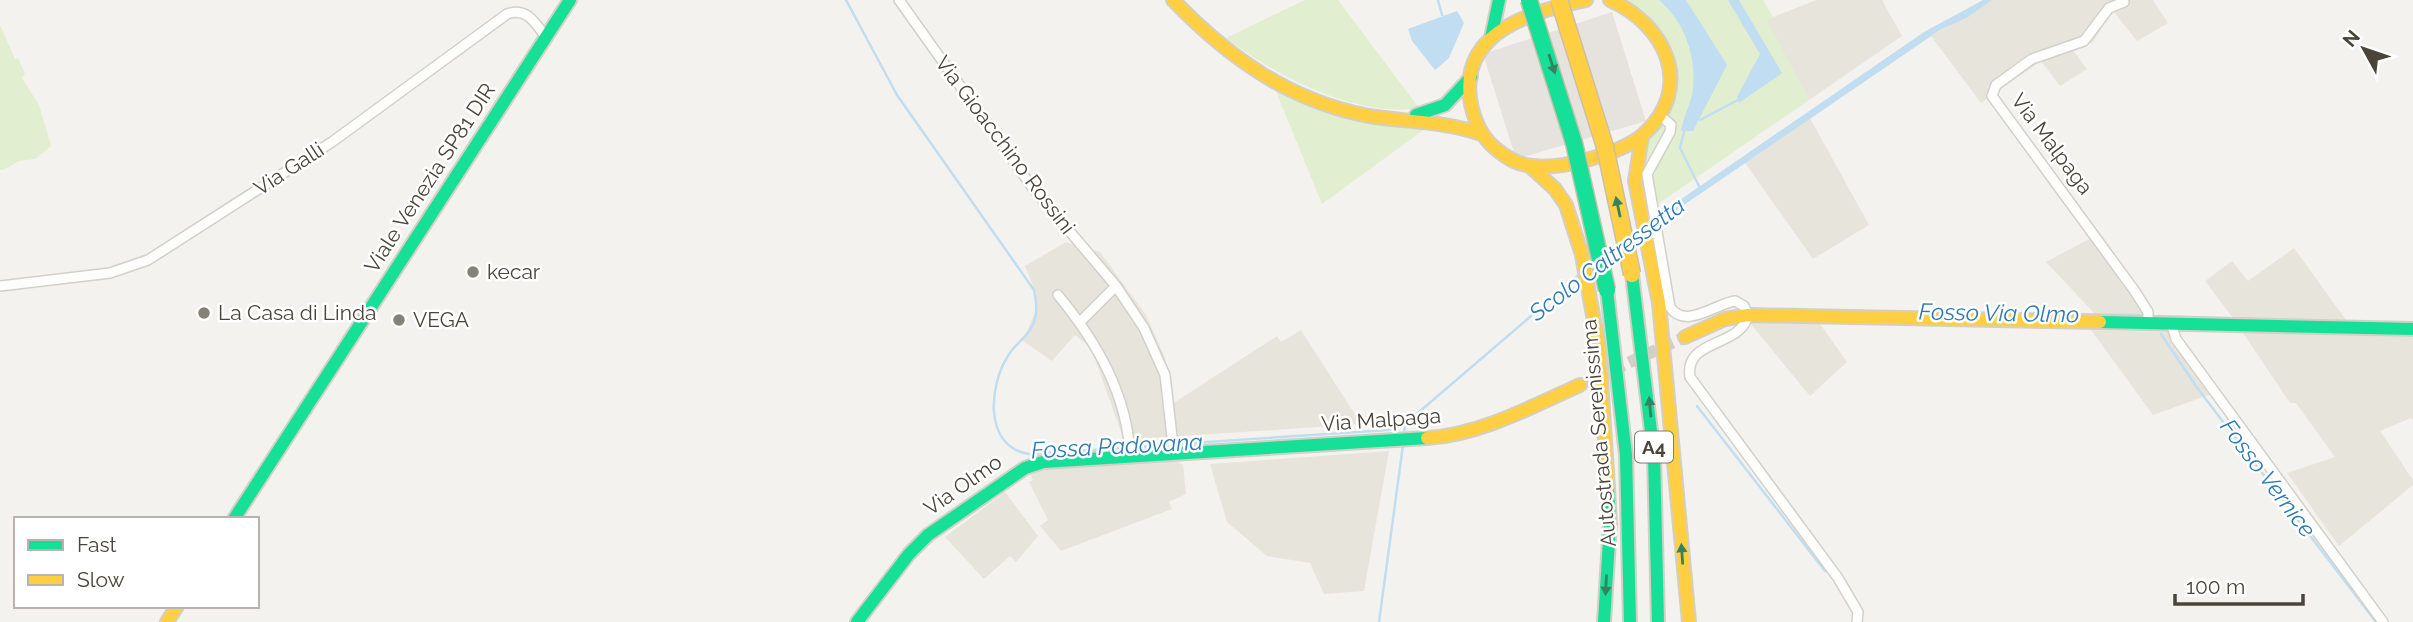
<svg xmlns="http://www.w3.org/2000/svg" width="2413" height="622" font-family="Raleway,sans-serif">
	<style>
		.residential { fill: #e7e4dc }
		.green { fill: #e1eecf }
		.parking { fill: #e6e3df }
		.water { fill: #c0ddf1 }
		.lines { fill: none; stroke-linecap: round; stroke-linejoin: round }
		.stream { stroke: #c0ddf1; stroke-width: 2.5 }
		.secondary-tunnel { stroke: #d2cfca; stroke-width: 12; stroke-dasharray: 12 6; stroke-linecap: butt }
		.street-casing { stroke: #d2d0cb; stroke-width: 12 }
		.fast-casing { stroke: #d3cfc5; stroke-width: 16 }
		.slow-casing { stroke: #d3cfc5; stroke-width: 16 }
		.street { stroke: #fdfdfc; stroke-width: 9 }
		.fast { stroke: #16e098; stroke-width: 12 }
		.slow { stroke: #ffcf43; stroke-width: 12 }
		.fast-bridge-casing { stroke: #ccbfa9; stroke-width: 19; stroke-linecap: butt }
		.slow-bridge-casing { stroke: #ccbfa9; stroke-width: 19; stroke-linecap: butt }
		.fast-bridge { stroke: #16e098; stroke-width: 16 }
		.slow-bridge { stroke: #ffcf43; stroke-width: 16 }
		.oneway { fill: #36825f }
		.poi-dot { fill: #868178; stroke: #fff; stroke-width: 2.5 }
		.labels { text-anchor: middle; stroke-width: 5; stroke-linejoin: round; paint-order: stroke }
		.shield { fill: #fff; stroke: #817c74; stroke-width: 2 }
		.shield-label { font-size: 19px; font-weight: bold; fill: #4b4439 }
		.street-label { font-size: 21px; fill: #4b4439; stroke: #fff }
		.poi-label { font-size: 21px; fill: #4b4439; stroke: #fff; text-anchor: start }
		.water-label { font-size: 23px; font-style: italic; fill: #2e7ab2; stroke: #fff }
	</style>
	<rect width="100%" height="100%" fill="#f4f2ee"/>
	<path class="residential" d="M1816 0H1882L1902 36 1809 100 1766 20Z
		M1992 0H2153L2168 23 2137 41 2113 11 2093 42 2072 49 2087 69 2060 86 2041 61 1981 103 1931 36Z
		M1810 118 1869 225 1813 259 1745 163Z
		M2089 239 2156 316 2096 315 2046 262Z
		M1066 242 1100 252 1146 315 1165 358 1172 404 1277 336 1281 342 1301 330 1361 424 1124 440 1091 348 1075 335 1052 361 1023 341 1036 310V293L1025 266Z
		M2294 248 2346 320 2233 318 2205 281 2232 261 2248 281Z
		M1749 322 1820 324 1847 362 1810 396Z
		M2091 330 2171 332 2214 393 2153 415Z
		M2243 333 2413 337V420L2411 418 2380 431 2413 480V485L2339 546 2287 473 2335 457 2296 403H2290Z
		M1389 451 1364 591 1324 594 1310 563 1267 556 1227 522 1210 464Z
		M1175 460 1183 465 1186 494 1169 502 1172 509 1061 551 1040 526 1048 520 1029 482 1033 480 1029 471 1063 464Z
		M1005 492 1038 536 1016 562 1010 556 984 579 945 537Z"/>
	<path class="green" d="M1305 0H1338L1419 108C1355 118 1275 75 1226 38Z
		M1627 0H1763L1773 17 1767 21 1809 100 1642 215 1637 182 1646 140 1665 111 1667 43 1647 14Z
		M0 25 15 59 18 58 25 74 22 78 39 105 51 146 35 159 19 161 3 170H0Z
		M1275 89 1369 121 1429 126 1322 204Z"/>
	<path class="parking" d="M1612 12 1646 121 1516 159 1483 54Z"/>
	<path class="water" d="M1659 0H1686L1727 65 1693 131H1681C1683 119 1689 107 1692 95 1698 60 1686 23 1659 0Z
		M1728 0H1739L1782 73 1739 103 1737 97 1760 54Z
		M1983 0H1992L1968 17 1940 30 1659 222 1658 215 1924 32Z
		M1457 11 1464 23 1449 58 1435 70 1412 41 1408 29Z"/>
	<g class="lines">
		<path class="stream" d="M846 0 897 95 1034 290C1036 301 1038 312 1034 322 1029 337 1015 343 1008 356 989 385 983 447 1029 454L1170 445
			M1438 0 1442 15
			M1700 120 1738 100
			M1684 132 1680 148 1699 186
			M1606 256 1620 245
			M1859 311 2140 315
			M2158 316 2287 320
			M2161 334 2198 389 2376 622
			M1697 406 1825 571
			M1404 435 1405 424 1580 274
			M1177 444 1388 430 1405 424
			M1379 622 1403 445"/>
		<path class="secondary-tunnel" d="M1580 385 1685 337"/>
		<g class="street-casing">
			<path id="street" d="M899 0 1032 187 1116 286 1144 328 1165 375 1174 454
				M2124 2 2109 8 2084 41 2032 59 1996 85 1992 96 2134 290 2148 312V323
				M1660 115 1671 125 1670 132 1647 174 1670 307C1685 330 1715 304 1735 301L1744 306 1748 315C1741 348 1684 338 1690 377L1838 578 1858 612 1857 622
				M0 286 110 273 148 260 332 142 507 14C527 7 535 23 546 37
				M1058 295C1096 341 1128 395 1130 457
				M1080 322 1116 286
				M2171 323 2176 339 2383 622"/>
		</g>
		<g class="fast-casing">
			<path id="fast" d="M1491 38 1499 0
				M1416 115 1445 105 1471 77
				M1632 274 1654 456 1658 622
				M1607 290 1626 455 1630 622
				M2100 322 2413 329
				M234 519 570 0
				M857 622 909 554 928 535 1025 468 1043 462 1427 438
				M1604 622 1610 524 1608 488"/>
		</g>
		<g class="slow-casing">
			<path id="slow" d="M1173 0C1228 57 1289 101 1369 116 1407 122 1444 121 1481 134
				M1586 0C1535 11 1461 30 1470 98 1473 118 1480 136 1496 149 1507 158 1518 165 1533 166 1561 170 1623 153 1644 134 1695 87 1666 25 1610 0
				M1642 136 1635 181 1659 303 1689 622
				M1531 167 1555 189 1566 205 1582 255 1599 348 1608 488
				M1685 337 1725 319 1748 315 2100 322
				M1427 438C1480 435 1533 406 1580 385
				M167 622 177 606"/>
		</g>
		<use href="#street" class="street"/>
		<use href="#fast" class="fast"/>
		<use href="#slow" class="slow"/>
		<g class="fast-bridge-casing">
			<path id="fast-bridge" d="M1529 0 1574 143 1607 290"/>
		</g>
		<g class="slow-bridge-casing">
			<path id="slow-bridge" d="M1559 0 1605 147 1632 274"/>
		</g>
		<use href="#fast-bridge" class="fast-bridge"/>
		<use href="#slow-bridge" class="slow-bridge"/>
	</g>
	<defs><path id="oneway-solid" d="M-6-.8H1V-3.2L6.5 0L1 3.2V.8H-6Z" transform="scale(1.75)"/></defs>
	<g class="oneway">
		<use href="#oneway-solid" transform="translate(1552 64) rotate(72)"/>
		<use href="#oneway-solid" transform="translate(1618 207) rotate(-102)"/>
		<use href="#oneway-solid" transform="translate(1650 407) rotate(-95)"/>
		<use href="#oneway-solid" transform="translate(1682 554) rotate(-94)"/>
		<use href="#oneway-solid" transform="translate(1606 585) rotate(93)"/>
	</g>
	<g class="poi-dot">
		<circle cx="473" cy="272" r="7"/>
		<circle cx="204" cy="313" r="7"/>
		<circle cx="399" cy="320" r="7"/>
	</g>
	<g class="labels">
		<rect class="shield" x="1635" y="431.5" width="38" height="31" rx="5"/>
		<g class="shield-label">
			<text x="1654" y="454">A4</text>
		</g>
		<g class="street-label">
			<text transform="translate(2052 144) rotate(53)" y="7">Via Malpaga</text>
			<text transform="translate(1005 145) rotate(53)" y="7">Via Gioacchino Rossini</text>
			<text transform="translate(289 169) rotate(-33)" y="7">Via Galli</text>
			<text transform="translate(430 178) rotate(-57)" y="7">Viale Venezia SP81 DIR</text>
			<text transform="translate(1381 420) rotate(-4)" y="7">Via Malpaga</text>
			<text transform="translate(1599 433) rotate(-95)" y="7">Autostrada Serenissima</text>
			<text transform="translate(963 485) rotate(-35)" y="7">Via Olmo</text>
		</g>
		<g class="poi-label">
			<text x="487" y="279">kecar</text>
			<text x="218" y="320">La Casa di Linda</text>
			<text x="413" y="327">VEGA</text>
		</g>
		<g class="water-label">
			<text transform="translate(1607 259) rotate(-37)" y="8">Scolo Caltressetta</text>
			<text transform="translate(1999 313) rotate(1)" y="8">Fosso Via Olmo</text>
			<text transform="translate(1117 446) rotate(-3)" y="8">Fossa Padovana</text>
			<text transform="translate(2268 478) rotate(53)" y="8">Fosso Vernice</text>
		</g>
	</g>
	<rect x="14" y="517" width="245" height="91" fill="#ffffff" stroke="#b7b4b0" stroke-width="2"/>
	<rect x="28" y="540" width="35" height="10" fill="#16e098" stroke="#b7b4b0" stroke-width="2"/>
	<text x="77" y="552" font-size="21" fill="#4b4439">Fast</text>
	<rect x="28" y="575" width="35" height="10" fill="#ffcf43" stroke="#b7b4b0" stroke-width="2"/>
	<text x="77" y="587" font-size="21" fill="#4b4439">Slow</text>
	<g transform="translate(2364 49) rotate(310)" stroke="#ffffff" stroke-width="5" paint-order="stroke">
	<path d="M0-5L12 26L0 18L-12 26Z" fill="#4b4439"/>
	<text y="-10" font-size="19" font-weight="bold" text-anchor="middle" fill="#4b4439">N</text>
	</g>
	<path d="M2175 594v10h128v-10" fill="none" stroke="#4b4439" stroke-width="3.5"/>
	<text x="2186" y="594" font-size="21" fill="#4b4439" stroke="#ffffff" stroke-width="5" paint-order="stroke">100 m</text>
</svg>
